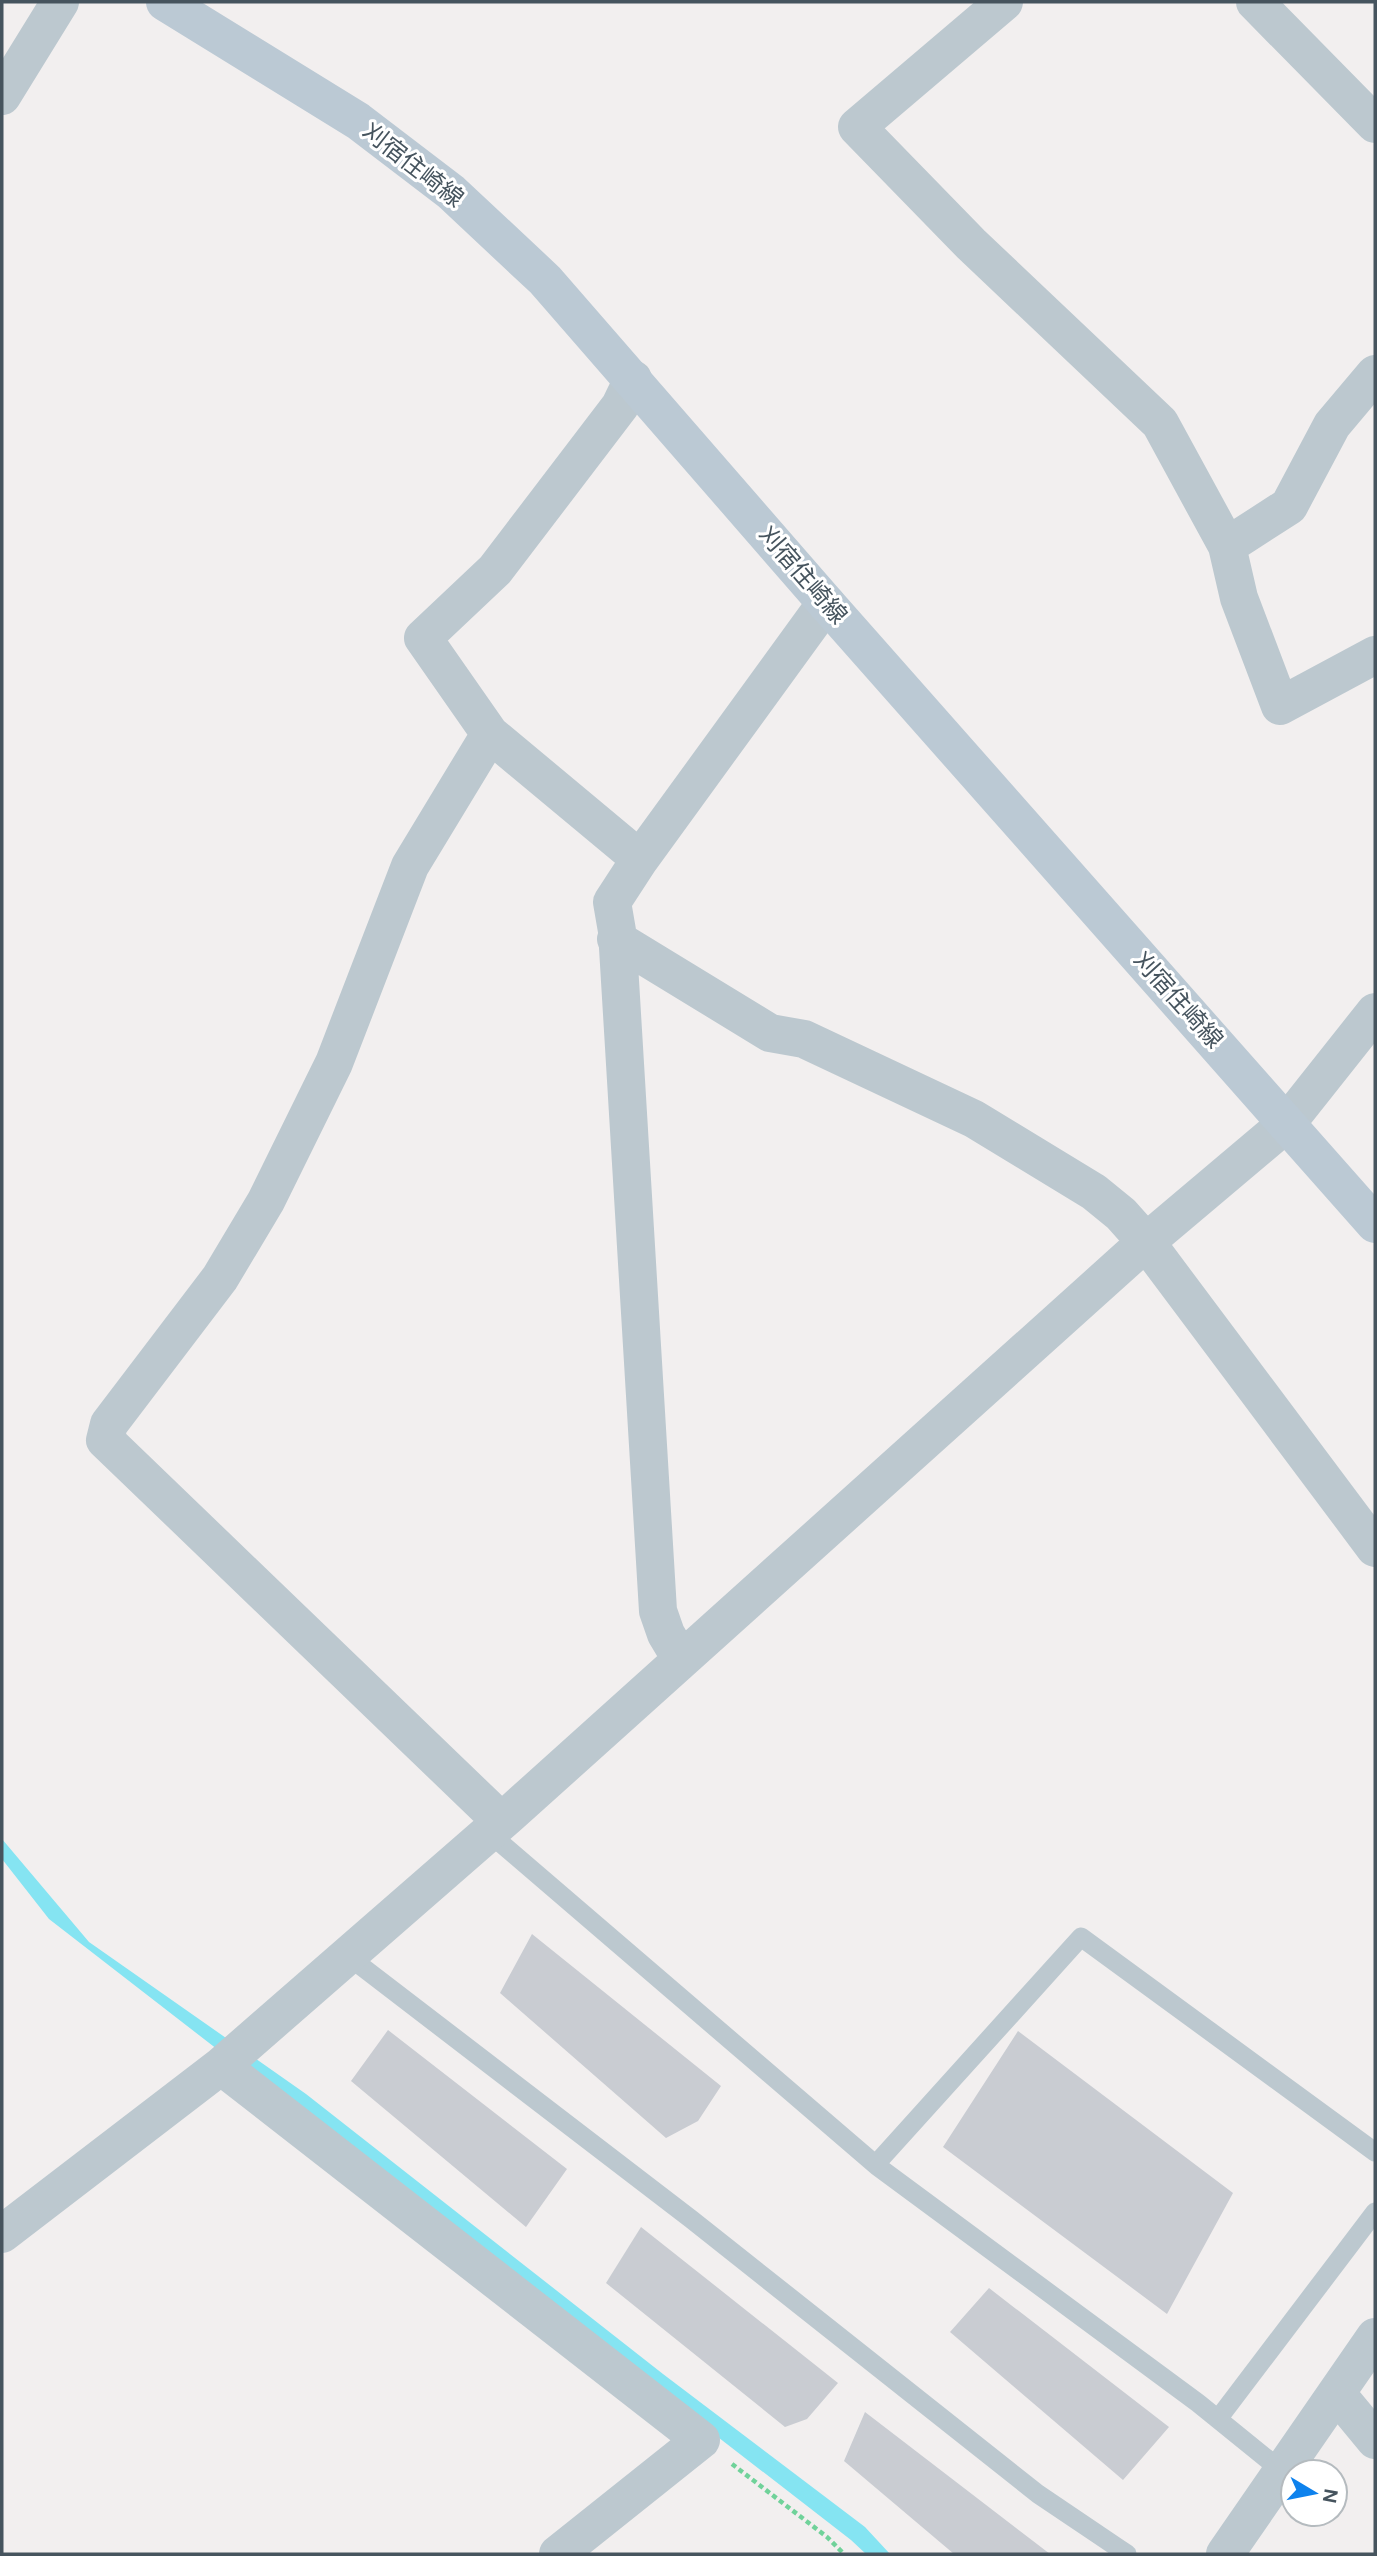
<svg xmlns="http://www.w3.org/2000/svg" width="1377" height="2556" font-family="'DM Sans','Noto Sans JP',sans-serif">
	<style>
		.water { fill: #85e4f2 }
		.building { fill: #c9ccd2 }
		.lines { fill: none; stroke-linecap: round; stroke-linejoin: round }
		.path { stroke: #70d29a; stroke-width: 4.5; stroke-dasharray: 5 3.5; stroke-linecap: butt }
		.service { stroke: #bcc8cf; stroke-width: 19 }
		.minor { stroke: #bcc8cf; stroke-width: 38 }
		.secondary { stroke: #bbc9d4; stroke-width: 38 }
		.labels { text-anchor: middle; stroke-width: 6; stroke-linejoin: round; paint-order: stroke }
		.street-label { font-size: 24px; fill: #46545e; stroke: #fff }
	</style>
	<rect width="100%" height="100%" fill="#f2efef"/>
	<path class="water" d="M2 1839 89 1942 306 2094 663 2374 865 2527 890 2554H866L851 2540 49 1919 2 1859Z"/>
	<path class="building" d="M532 1934 721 2086 698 2121 666 2138 500 1993Z
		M388 2030 567 2169 526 2227 351 2081Z
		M1018 2031 1233 2193 1167 2314 943 2147Z
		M641 2227 838 2383 807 2419 785 2427 606 2283Z
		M989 2288 1169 2427 1123 2480 950 2332Z
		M865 2412 1050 2554H954L844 2461Z"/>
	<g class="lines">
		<path class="path" d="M732 2464 827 2537 844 2554"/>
		<path class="service" d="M489 1833 877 2166 1198 2403 1282 2471
			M348 1956 691 2219 1038 2494 1127 2554
			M876 2164 1081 1937 1375 2152
			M1218 2419 1375 2212"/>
		<path class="minor" d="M1004 2 857 127 971 244 1160 423 1227 546 1289 506 1332 425 1375 374
			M1255 2 1375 124
			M2 96 60 2
			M1227 546 1239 598 1280 706 1375 655
			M490 734 423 638 495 570 620 406 633 379
			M616 939 770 1033 804 1039 974 1119 1094 1192 1121 1214 1146 1242 1375 1548
			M681 1659 666 1634 658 1611 617 931 612 902 640 859 826 603
			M501 1821 105 1440 109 1424 220 1278 266 1201 334 1063 410 866 490 734 640 859
			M221 2066 701 2440 558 2554
			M2 2234 221 2066 509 1815 1146 1242 1287 1123 1375 1012
			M1337 2394 1375 2440
			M1225 2554 1375 2337"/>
		<path class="secondary" d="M165 2 358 121 451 192 545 280 826 603 1375 1224"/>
	</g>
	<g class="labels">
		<g class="street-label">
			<text transform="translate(413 165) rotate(38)" y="8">刈宿住崎線</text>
			<text transform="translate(803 575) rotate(49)" y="8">刈宿住崎線</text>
			<text transform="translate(1178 1000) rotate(48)" y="8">刈宿住崎線</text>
		</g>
	</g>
	<rect width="1377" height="2556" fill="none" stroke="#46545e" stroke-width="7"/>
	<g transform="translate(1314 2493) rotate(100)"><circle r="33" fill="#ffffff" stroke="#b5bbbf" stroke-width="2"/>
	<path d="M0-5L12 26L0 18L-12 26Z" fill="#0e82ed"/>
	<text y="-10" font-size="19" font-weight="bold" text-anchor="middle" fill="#46545e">N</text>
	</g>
</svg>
